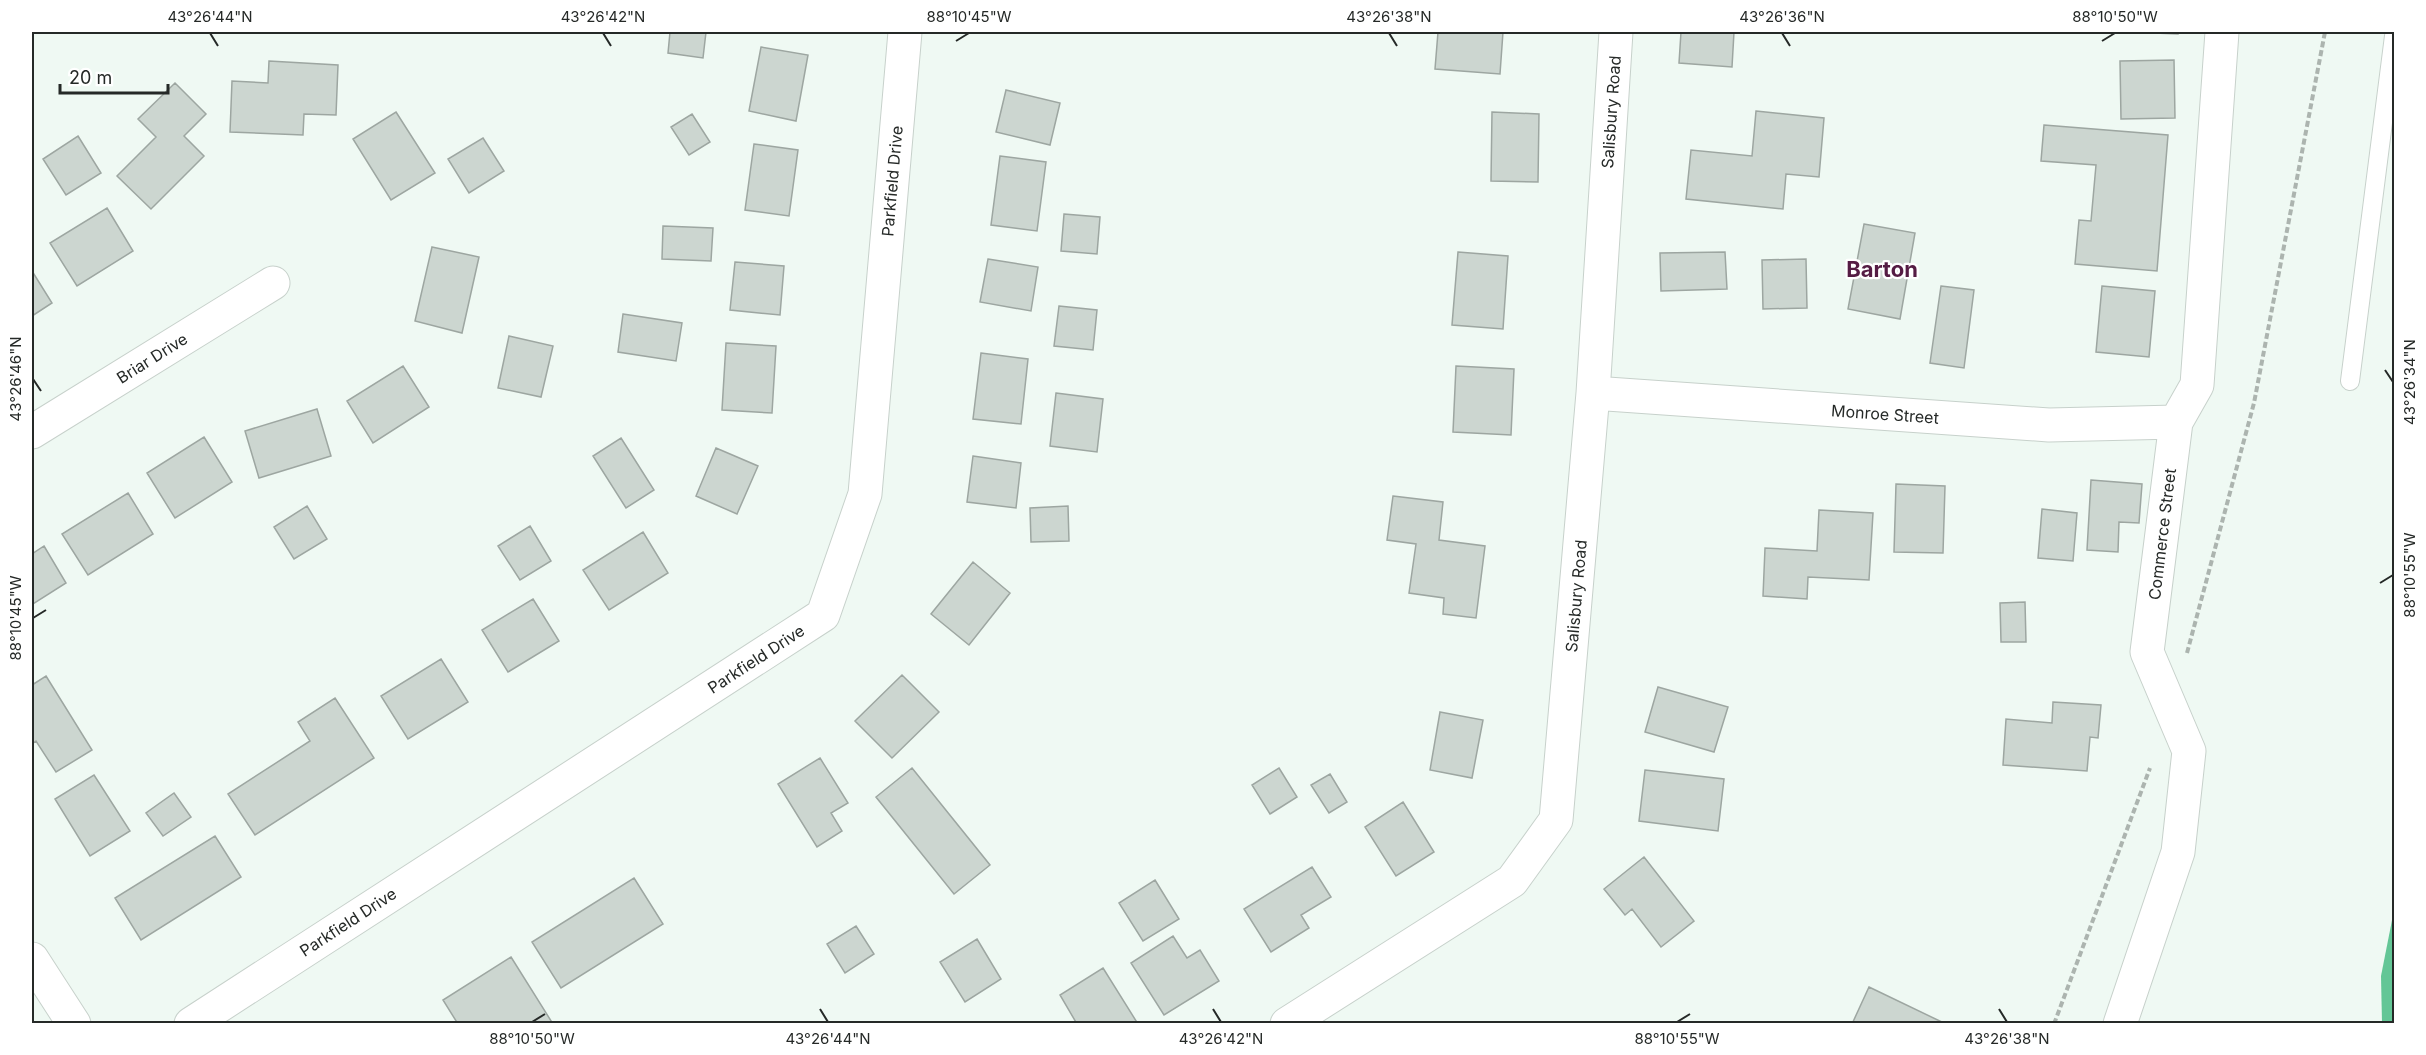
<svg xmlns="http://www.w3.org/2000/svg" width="2426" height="1055" font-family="Inter,sans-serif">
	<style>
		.water { fill: #63c696 }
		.building { fill: #ccd6d0; stroke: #9da6a1; stroke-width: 1.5 }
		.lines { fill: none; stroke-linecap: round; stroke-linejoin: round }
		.service-casing { stroke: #c7d1cb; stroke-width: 20 }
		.minor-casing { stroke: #c7d1cb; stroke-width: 35 }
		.path { stroke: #acb4af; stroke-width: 4; stroke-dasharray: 6 3; stroke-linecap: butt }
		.service { stroke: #fff; stroke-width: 18 }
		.minor { stroke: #fff; stroke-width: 33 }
		.ticks { fill: none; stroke: #252927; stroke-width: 2 }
		.labels { text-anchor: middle; stroke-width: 4.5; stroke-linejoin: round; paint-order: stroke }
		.street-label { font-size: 16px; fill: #252927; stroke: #fff }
		.district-label { font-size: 22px; font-weight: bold; fill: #551c44; stroke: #fff }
		.neatline { fill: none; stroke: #252927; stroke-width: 2 }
		.ticks-label { font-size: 15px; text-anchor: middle; fill: #252927 }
	</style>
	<rect width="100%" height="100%" fill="#eff9f3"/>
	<path class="water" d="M2394 910V1023H2382L2381 976Z"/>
	<path class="building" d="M670 32H706L703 58 668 53Z
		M1438 32H1503L1500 74 1435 69Z
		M1681 32H1734L1732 67 1679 63Z
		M2129 32H2178V34Z
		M761 47 808 55 796 121 749 111Z
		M2174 60 2175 118 2121 119 2120 61Z
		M269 61 338 65 336 115 304 114 303 135 230 132 232 81 268 83Z
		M175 83 206 114 184 136 204 156 151 209 117 176 156 137 138 119Z
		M1006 90 1060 103 1050 145 996 132Z
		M1756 111 1824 118 1819 177 1786 174 1783 209 1686 199 1691 150 1752 156Z
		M396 112 435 173 391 200 353 139Z
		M1492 112 1539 114 1538 182 1491 181Z
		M692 114 710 142 689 155 671 127Z
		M2044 125 2168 135 2157 271 2075 264 2079 220 2091 221 2096 165 2041 161Z
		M78 136 101 173 66 195 43 159Z
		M483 138 504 171 469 193 448 159Z
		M754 144 798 150 789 216 745 210Z
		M1000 156 1046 162 1037 231 991 225Z
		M107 208 133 251 77 286 50 243Z
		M1064 214 1100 217 1097 254 1061 251Z
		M1864 224 1915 233 1900 319 1848 309Z
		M663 226 713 228 711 261 662 259Z
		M432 247 479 257 462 333 415 321Z
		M1458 252 1508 256 1503 329 1452 325Z
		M1725 252 1727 289 1661 291 1660 253Z
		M988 259 1038 267 1031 311 980 302Z
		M1806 259 1807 308 1763 309 1762 260Z
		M735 262 784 266 780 315 730 310Z
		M32 271 52 303 32 316Z
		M1941 286 1974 290 1964 368 1930 363Z
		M2102 286 2155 291 2149 357 2096 352Z
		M1059 306 1097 310 1093 350 1054 346Z
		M623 314 682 323 676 361 618 352Z
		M509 336 553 346 541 397 498 388Z
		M726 343 776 346 772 413 722 410Z
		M981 353 1028 359 1021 424 973 419Z
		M403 366 429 407 373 443 347 401Z
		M1456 366 1514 369 1511 435 1453 432Z
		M1056 393 1103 399 1097 452 1050 446Z
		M317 409 331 456 259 478 245 431Z
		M204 437 232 482 175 518 147 473Z
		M621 438 654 490 626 508 593 456Z
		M716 448 758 466 737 514 696 496Z
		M973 456 1021 463 1016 508 967 502Z
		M2091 480 2142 484 2139 523 2119 522 2118 552 2087 550Z
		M1896 484 1945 486 1943 553 1894 552Z
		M128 493 153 534 88 575 62 534Z
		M1393 496 1443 502 1439 540 1485 546 1476 618 1443 614 1444 598 1409 593 1416 544 1387 540Z
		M307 506 327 539 294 559 274 527Z
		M1068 506 1069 541 1031 542 1030 508Z
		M2042 509 2077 513 2073 561 2038 558Z
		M1819 510 1873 513 1869 580 1808 577 1807 599 1763 596 1765 548 1817 551Z
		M530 526 551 561 520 580 498 546Z
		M643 532 668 573 609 610 583 570Z
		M44 546 66 583 33 604 32 554Z
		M973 562 1010 593 969 645 931 614Z
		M533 599 559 641 508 672 482 630Z
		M2025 602 2026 642H2001L2000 603Z
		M441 659 468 702 408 739 381 696Z
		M902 675 939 712 892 758 855 721Z
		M46 676 92 750 56 772 36 741 32 744V685Z
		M1658 687 1728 707 1714 752 1645 732Z
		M335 698 374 758 255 835 228 794 310 741 298 722Z
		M2053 702 2101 705 2098 738 2090 737 2087 771 2003 765 2006 719 2052 723Z
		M1440 712 1483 720 1472 778 1430 770Z
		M820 758 848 803 831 813 842 831 817 847 778 784Z
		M912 768 990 865 954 894 876 797Z
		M1279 768 1297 797 1270 814 1252 785Z
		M1645 770 1724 779 1718 831 1639 821Z
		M1330 774 1347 802 1329 813 1311 785Z
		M94 775 130 831 90 856 55 799Z
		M174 793 191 817 163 836 146 813Z
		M1403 802 1434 852 1396 876 1365 827Z
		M215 836 241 877 141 940 115 898Z
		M1644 857 1694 921 1661 947 1632 909 1625 915 1604 889Z
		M1312 867 1331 897 1301 915 1309 928 1271 952 1244 909Z
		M634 878 663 924 561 988 532 942Z
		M1155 880 1179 919 1143 941 1119 903Z
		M856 926 874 954 845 973 827 944Z
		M1173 936 1187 958 1200 950 1219 981 1164 1015 1131 963Z
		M977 939 1001 979 965 1002 940 962Z
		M511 957 553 1024H458L443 1000Z
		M1103 968 1138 1024H1077L1060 995Z
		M1869 987 1946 1024H1852Z"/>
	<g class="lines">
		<g class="service-casing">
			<path id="service" d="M2350 381 2394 36"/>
		</g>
		<g class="minor-casing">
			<path id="minor" d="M1593 393 2049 425 2176 422
				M32 432 273 283
				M32 959 74 1024
				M191 1024 823 615 865 494 905 32
				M1287 1024 1512 881 1556 820 1593 393 1616 32
				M2120 1024 2178 852 2189 751 2147 652 2176 422 2197 385 2222 32"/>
		</g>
		<path class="path" d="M2187 653 2254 403 2325 32
			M2054 1024 2150 768"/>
		<use href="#service" class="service"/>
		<use href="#minor" class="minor"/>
	</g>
	<path class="ticks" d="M210 33 218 46M603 33 611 46M1389 33 1397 46M1782 33 1790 46M956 41 969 33M2102 41 2115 33M2385 370 2393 382M33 379 41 391M2380 583 2393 575M33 618 46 610M820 1009 828 1022M1213 1009 1221 1022M1999 1009 2007 1022M532 1022 545 1014M1677 1022 1690 1014"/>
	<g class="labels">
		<g class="street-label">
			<text transform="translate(1611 112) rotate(-86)" y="6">Salisbury Road</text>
			<text transform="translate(892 181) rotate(-85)" y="6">Parkfield Drive</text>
			<text transform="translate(152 358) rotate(-32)" y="6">Briar Drive</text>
			<text transform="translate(1885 414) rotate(4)" y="6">Monroe Street</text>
			<text transform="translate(2162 534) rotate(-83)" y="6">Commerce Street</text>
			<text transform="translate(1576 596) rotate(-85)" y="6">Salisbury Road</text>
			<text transform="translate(756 659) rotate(-33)" y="6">Parkfield Drive</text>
			<text transform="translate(348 922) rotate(-33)" y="6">Parkfield Drive</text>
		</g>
		<g class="district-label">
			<text x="1882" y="277">Barton</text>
		</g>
	</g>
	<rect width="2426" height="1055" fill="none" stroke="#ffffff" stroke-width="66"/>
	<path d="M60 84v9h108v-9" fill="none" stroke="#252927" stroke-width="3"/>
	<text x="69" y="84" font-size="18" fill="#252927" stroke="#ffffff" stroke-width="4.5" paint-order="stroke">20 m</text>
	<rect x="33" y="33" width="2360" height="989" class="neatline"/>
	<g class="ticks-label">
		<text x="210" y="22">43°26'44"N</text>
		<text x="603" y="22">43°26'42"N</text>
		<text x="969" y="22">88°10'45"W</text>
		<text x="1389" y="22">43°26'38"N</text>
		<text x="1782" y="22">43°26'36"N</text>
		<text x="2115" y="22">88°10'50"W</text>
		<text transform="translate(16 379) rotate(-90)" y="5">43°26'46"N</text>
		<text transform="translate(2410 382) rotate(-90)" y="5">43°26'34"N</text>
		<text transform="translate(2410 575) rotate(-90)" y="5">88°10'55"W</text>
		<text transform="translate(16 618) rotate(-90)" y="5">88°10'45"W</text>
		<text x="532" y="1044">88°10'50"W</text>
		<text x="828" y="1044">43°26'44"N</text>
		<text x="1221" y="1044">43°26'42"N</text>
		<text x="1677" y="1044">88°10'55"W</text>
		<text x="2007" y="1044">43°26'38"N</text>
	</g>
</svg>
